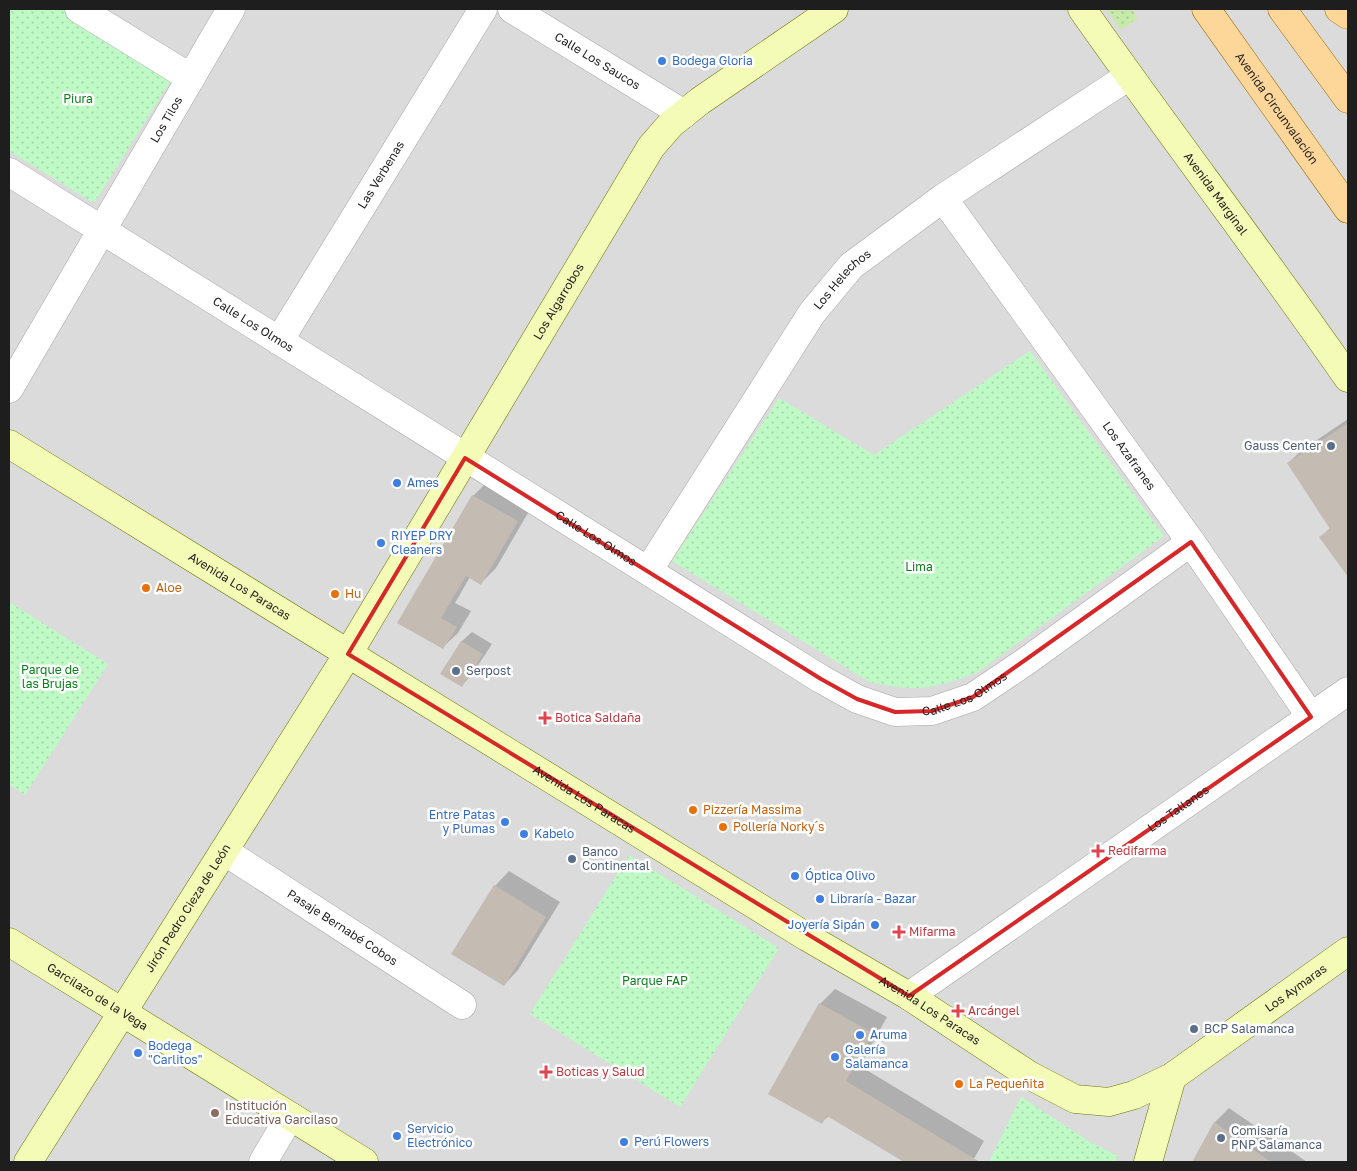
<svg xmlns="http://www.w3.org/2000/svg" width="1357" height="1171" font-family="'Golos Text',sans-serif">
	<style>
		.residential { fill: #dcdbdb }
		.grass { fill: url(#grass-dots) }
		.park { fill: url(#park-dots) }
		.shadow { fill: #0003 }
		.building { fill: #c4bbb3 }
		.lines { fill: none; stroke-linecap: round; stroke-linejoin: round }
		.street-casing { stroke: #a5a5a5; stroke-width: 29 }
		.secondary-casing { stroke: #667703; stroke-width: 29 }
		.primary-casing { stroke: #986b00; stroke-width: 29 }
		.street { stroke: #fff; stroke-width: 28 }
		.secondary { stroke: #f4fbb6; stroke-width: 28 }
		.primary { stroke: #fdd69a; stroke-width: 28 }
		.marked { fill: none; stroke: #d62828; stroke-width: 4; stroke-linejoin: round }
		.shop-dot { fill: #3f7fe0; stroke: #fff; stroke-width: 2 }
		.service-dot { fill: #5c6f8a; stroke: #fff; stroke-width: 2 }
		.food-dot { fill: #e8710a; stroke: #fff; stroke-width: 2 }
		.health-dot { fill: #e0444e; stroke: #fff; stroke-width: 2 }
		.education-dot { fill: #8d6e63; stroke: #fff; stroke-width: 2 }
		.labels { text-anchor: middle; stroke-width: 5; stroke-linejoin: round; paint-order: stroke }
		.street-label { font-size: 12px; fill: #1e1e1e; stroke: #fff }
		.shop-label { font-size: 12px; fill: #366cbe; stroke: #fff; text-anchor: start }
		.park-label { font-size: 12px; fill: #097e18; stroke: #fff }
		.service-label { font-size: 12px; fill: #4e5e75; stroke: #fff; text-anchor: start }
		.food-label { font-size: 12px; fill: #c56008; stroke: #fff; text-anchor: start }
		.health-label { font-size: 12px; fill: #be3a42; stroke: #fff; text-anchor: start }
		.education-label { font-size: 12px; fill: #785e54; stroke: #fff; text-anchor: start }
	</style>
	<defs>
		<pattern id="grass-dots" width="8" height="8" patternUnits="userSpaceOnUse" patternTransform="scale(1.25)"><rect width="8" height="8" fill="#c6eaa8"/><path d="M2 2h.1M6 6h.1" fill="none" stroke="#aac890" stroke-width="1.8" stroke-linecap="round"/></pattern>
		<pattern id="park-dots" width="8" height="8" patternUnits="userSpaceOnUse" patternTransform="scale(1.25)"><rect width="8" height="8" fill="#bffac6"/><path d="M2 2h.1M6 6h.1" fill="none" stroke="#a4d6aa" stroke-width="1.8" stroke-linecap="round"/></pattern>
	</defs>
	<rect width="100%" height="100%" fill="#efece4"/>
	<path class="residential" d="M9 9H1348V1162H9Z"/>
	<path class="grass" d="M1106 9H1132L1137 19 1121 30Z"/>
	<path class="park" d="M9 9H63L173 77 94 203 9 151Z
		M1030 351 1164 536 978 672C935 689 914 693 868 681L672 561 779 398 874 455Z
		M9 602 108 664 25 795 9 784Z
		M629 855 779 948 680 1107 530 1014Z
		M1021 1097 1090 1142 1118 1156 1115 1162H989Z"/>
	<path class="shadow" d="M1348 419V575L1321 537 1331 527 1288 463 1302 450Z
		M488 481 532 506 496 568 481 583 470 577 455 603 471 611 458 633 443 647 399 622 473 496Z
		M472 632 492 644 471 676 461 686 462 641Z
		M509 871 560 902 518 970 504 985 495 886Z
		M835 989 887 1017 860 1066 984 1141 972 1162H906L829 1116 822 1122 820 1004Z
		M1229 1108 1307 1162H1194L1215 1122Z"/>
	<path class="building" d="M1348 423V577L1319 537 1330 529 1287 463Z
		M472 495 518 521 481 585 466 576 441 618 457 627 443 649 397 623Z
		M461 641 483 654 462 687 440 674Z
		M494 885 546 917 504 986 451 954Z
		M819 1003 873 1033 846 1081 980 1162H904L827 1116 822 1124 768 1094Z
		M1214 1122 1271 1162H1192Z"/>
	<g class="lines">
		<g class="street-casing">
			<g id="street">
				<path d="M79 9 191 78"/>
				<path id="s1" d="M512 9 684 114"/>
				<path id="s2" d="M9 172 821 679 857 699 895 712 932 711 973 697 1025 662 1191 542"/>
				<path id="s3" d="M943 198 1191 542 1311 717"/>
				<path id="s4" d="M279 341 483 9"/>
				<path id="s5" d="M9 389 231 9"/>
				<path id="s6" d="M648 571 812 313 851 266 943 198 1129 76"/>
				<path id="s7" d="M224 851 462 1005"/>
				<path id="s8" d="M909 996 1348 691"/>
				<path d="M263 1162 290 1116"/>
			</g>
		</g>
		<g class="secondary-casing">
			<g id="secondary">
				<path id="s9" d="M1082 9C1169 133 1262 254 1348 378"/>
				<path id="s10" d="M9 444 807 937 909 996 1029 1075 1075 1099 1109 1102 1134 1095 1172 1077 1348 951"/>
				<path id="s11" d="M9 942 364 1162"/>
				<path id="s12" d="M28 1162 348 654 651 147 671 124 700 101 834 9"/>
				<path d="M1148 1162 1172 1077"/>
			</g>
		</g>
		<g class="primary-casing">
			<g id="primary">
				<path id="s13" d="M1206 9 1348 209"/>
				<path d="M1282 9 1348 99"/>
				<path d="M1339 9 1348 15"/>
			</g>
		</g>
		<use href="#street" class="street"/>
		<use href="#secondary" class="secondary"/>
		<use href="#primary" class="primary"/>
	</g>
	<path class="marked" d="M465 458 821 679 857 699 895 712 932 711 973 697 1191 542 1311 717 909 996 348 654Z"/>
	<g class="shop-dot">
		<circle cx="662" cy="61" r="5"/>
		<circle cx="397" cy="483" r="5"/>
		<circle cx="381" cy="543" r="5"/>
		<circle cx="505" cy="822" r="5"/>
		<circle cx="524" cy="834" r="5"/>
		<circle cx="795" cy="876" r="5"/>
		<circle cx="820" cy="899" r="5"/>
		<circle cx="875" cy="925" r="5"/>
		<circle cx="860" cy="1035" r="5"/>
		<circle cx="138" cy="1053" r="5"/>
		<circle cx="835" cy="1057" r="5"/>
		<circle cx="397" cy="1136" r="5"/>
		<circle cx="624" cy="1142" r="5"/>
	</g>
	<g class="service-dot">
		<circle cx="1331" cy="446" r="5"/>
		<circle cx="456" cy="671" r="5"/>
		<circle cx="572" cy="859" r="5"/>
		<circle cx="1194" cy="1029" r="5"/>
		<circle cx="1221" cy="1138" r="5"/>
	</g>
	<g class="food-dot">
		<circle cx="146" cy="588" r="5"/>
		<circle cx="335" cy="594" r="5"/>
		<circle cx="693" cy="810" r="5"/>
		<circle cx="723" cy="827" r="5"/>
		<circle cx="959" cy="1084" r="5"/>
	</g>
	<g class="health-dot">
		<path d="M542.5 710.5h5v5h5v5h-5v5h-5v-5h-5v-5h5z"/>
		<path d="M1095.5 843.5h5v5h5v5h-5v5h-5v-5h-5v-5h5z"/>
		<path d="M896.5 924.5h5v5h5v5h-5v5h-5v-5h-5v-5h5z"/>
		<path d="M955.5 1003.5h5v5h5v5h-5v5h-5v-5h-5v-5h5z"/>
		<path d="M543.5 1064.5h5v5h5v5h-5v5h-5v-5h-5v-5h5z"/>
	</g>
	<circle class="education-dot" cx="215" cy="1113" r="5"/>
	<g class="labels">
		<g class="street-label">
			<text dy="4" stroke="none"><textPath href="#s1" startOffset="100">Calle Los Saucos</textPath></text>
			<text dy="4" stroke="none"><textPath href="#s13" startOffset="122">Avenida Circunvalación</textPath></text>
			<text dy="4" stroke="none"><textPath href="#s5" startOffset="312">Los Tilos</textPath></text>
			<text dy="4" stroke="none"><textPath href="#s4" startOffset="195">Las Verbenas</textPath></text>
			<text dy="4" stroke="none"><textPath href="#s9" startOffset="228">Avenida Marginal</textPath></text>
			<text dy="4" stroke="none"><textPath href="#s6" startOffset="351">Los Helechos</textPath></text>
			<text dy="4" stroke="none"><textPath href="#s12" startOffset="1011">Los Algarrobos</textPath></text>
			<text dy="4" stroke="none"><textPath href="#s2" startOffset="288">Calle Los Olmos</textPath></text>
			<text dy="4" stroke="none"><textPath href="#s3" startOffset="318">Los Azafranes</textPath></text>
			<text dy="4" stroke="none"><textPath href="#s2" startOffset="692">Calle Los Olmos</textPath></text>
			<text dy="4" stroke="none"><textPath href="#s10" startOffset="271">Avenida Los Paracas</textPath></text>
			<text dy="4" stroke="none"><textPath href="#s2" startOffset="1112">Calle Los Olmos</textPath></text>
			<text dy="4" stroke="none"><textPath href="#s10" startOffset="676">Avenida Los Paracas</textPath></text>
			<text dy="4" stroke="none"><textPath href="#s8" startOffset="328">Los Tallanes</textPath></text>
			<text dy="4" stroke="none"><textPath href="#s12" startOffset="300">Jirón Pedro Cieza de León</textPath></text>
			<text dy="4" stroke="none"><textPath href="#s7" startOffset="141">Pasaje Bernabé Cobos</textPath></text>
			<text dy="4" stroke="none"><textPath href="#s10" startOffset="1506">Los Aymaras</textPath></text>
			<text dy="4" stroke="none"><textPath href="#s11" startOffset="104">Garcilazo de la Vega</textPath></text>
			<text dy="4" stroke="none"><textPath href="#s10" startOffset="1081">Avenida Los Paracas</textPath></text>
		</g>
		<g class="shop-label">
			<text x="672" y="65">Bodega Gloria</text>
			<text x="407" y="487">Ames</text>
			<text x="391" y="540">RIYEP DRY<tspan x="391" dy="14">Cleaners</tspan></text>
			<text x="495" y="819" text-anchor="end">Entre Patas<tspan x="495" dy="14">y Plumas</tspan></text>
			<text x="534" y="838">Kabelo</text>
			<text x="805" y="880">Óptica Olivo</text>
			<text x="830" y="903">Libraría - Bazar</text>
			<text x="865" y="929" text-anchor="end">Joyería Sipán</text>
			<text x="870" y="1039">Aruma</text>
			<text x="148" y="1050">Bodega<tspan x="148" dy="14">"Carlitos"</tspan></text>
			<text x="845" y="1054">Galería<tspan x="845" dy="14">Salamanca</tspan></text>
			<text x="407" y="1133">Servicio<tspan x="407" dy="14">Electrónico</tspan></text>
			<text x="634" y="1146">Perú Flowers</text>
		</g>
		<g class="park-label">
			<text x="78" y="103">Piura</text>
			<text x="919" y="571">Lima</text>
			<text x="50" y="674">Parque de<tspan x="50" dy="14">las Brujas</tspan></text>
			<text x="655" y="985">Parque FAP</text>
		</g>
		<g class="service-label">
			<text x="1321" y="450" text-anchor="end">Gauss Center</text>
			<text x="466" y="675">Serpost</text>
			<text x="582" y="856">Banco<tspan x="582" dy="14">Continental</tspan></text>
			<text x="1204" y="1033">BCP Salamanca</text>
			<text x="1231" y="1135">Comisaría<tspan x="1231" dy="14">PNP Salamanca</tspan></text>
		</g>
		<g class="food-label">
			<text x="156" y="592">Aloe</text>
			<text x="345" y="598">Hu</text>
			<text x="703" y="814">Pizzería Massima</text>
			<text x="733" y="831">Pollería Norky´s</text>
			<text x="969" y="1088">La Pequeñita</text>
		</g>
		<g class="health-label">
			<text x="555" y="722">Botica Saldaña</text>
			<text x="1108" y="855">Redifarma</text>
			<text x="909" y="936">Mifarma</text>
			<text x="968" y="1015">Arcángel</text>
			<text x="556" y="1076">Boticas y Salud</text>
		</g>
		<g class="education-label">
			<text x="225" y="1110">Institución<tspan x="225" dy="14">Educativa Garcilaso</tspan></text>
		</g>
	</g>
	<rect width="1357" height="1171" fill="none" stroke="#1e1e1e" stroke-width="20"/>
</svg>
